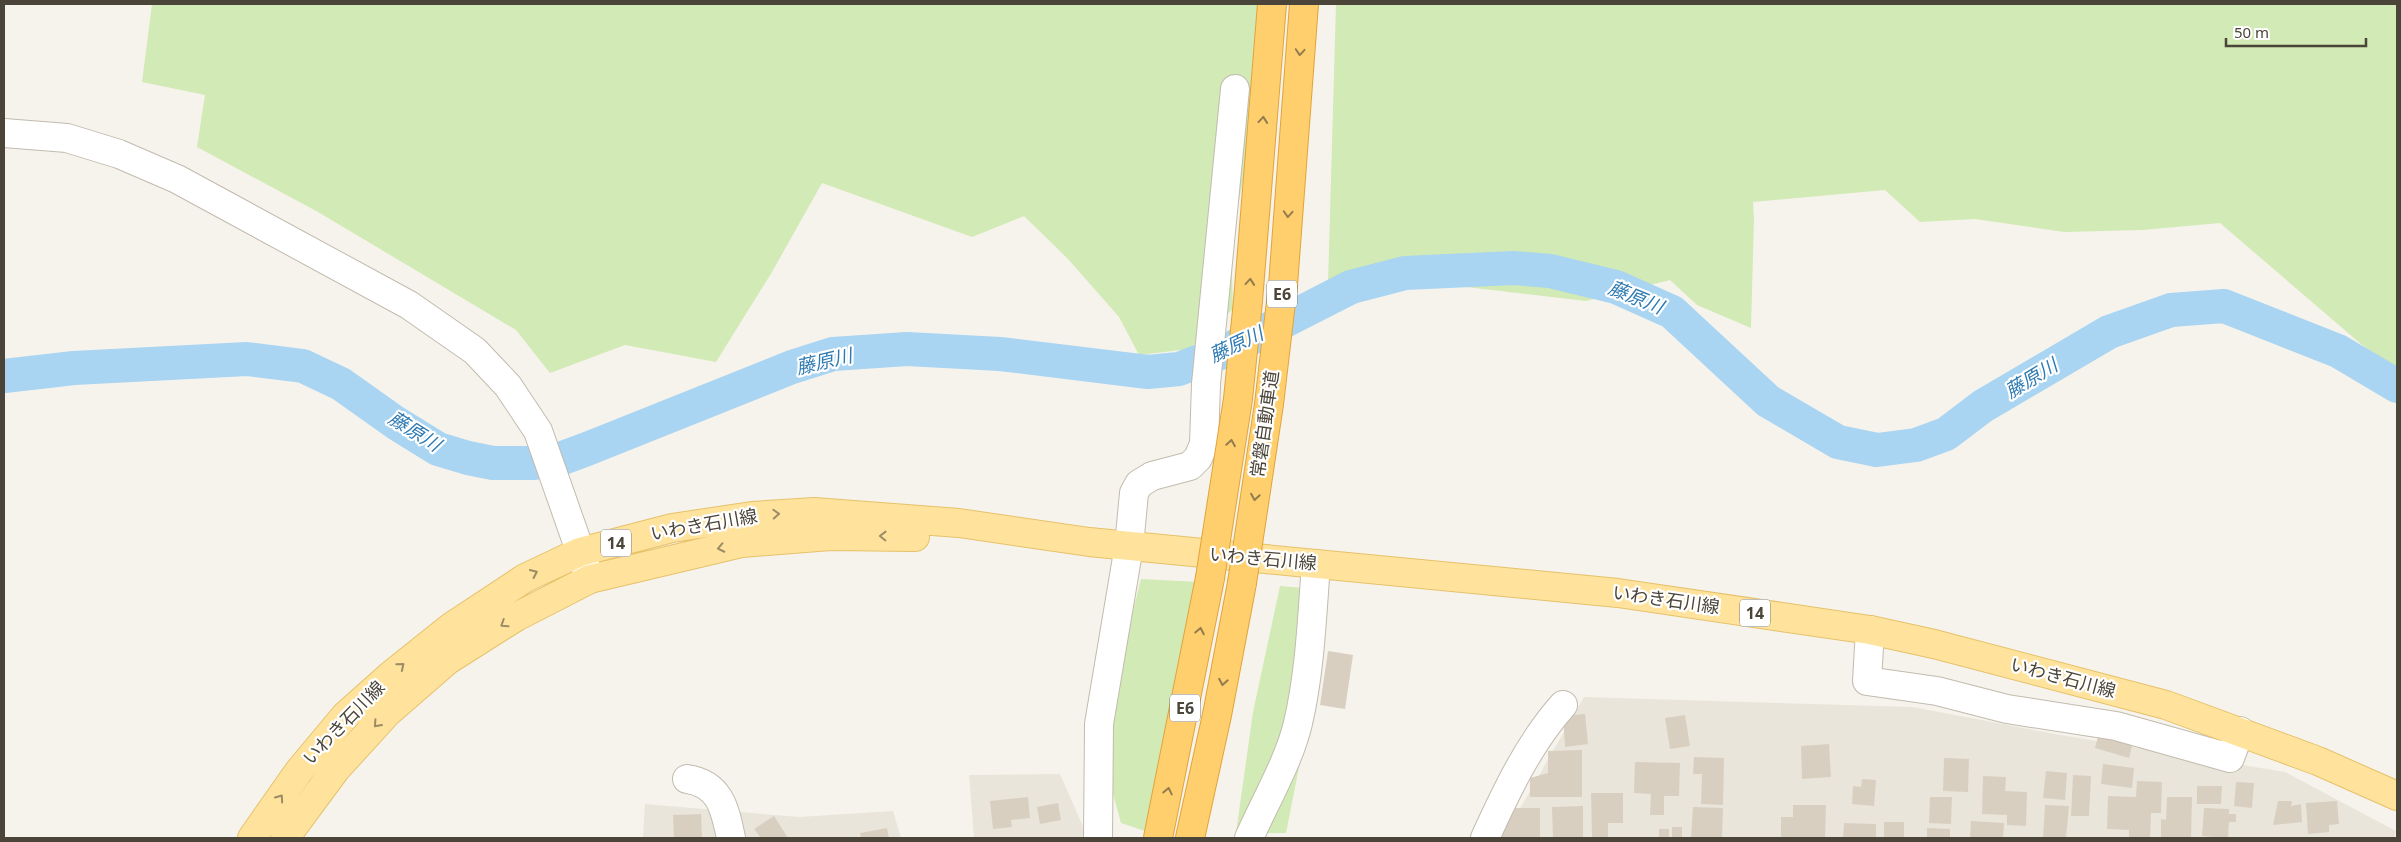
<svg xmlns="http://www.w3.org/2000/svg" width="2401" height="842" font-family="'Noto Sans','Noto Sans JP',sans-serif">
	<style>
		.residential { fill: #eae5da }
		.green { fill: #d2eab5 }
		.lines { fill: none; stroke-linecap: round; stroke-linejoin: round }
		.river { stroke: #a9d4f2; stroke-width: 34 }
		.building { fill: #d8cfc1 }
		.minor-casing { stroke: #c2bbae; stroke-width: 30 }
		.major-casing { stroke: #e6c16a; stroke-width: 30 }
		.highway-casing { stroke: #e0a43c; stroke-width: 30 }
		.minor { stroke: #fff; stroke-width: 28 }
		.major { stroke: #ffe39c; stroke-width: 28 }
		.highway { stroke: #ffcf6e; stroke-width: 28 }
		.highway-bridge-casing { stroke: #e0a43c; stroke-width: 30; stroke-linecap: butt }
		.highway-bridge { stroke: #ffcf6e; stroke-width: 28 }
		.oneway { stroke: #937c4e }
		.oneway2 { stroke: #9c8c66 }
		.labels { text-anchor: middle; stroke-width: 4.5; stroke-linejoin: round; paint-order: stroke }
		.shield { fill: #fff; stroke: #817c74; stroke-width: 1 }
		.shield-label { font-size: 16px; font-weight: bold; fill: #4b4439 }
		.street-label { font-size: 18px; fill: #4b4439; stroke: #fff }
		.water-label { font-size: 19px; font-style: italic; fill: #2e7ab2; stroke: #fff }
	</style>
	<rect width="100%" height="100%" fill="#f6f3ec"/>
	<path class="residential" d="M1584 697 1913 707 2055 734 2285 772 2396 831 2394 838H1503Z
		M1060 774 1088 838H974L969 775Z
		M645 804 799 817 893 811 901 838H643Z"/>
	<path class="green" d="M152 4H1263L1261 90 1231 241 1233 309 1189 349 1139 355 1119 317 1068 259 1024 216 972 237 822 183 772 272 716 362 625 345 550 373 516 330 318 212 197 147 205 95 142 82Z
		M1336 4H2397V372L2361 344 2220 223 2142 230 2064 232 1975 219 1920 222 1885 190 1753 202 1754 219 1751 328 1697 305 1670 280 1586 301 1449 285 1328 284Z
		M1141 579 1199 582 1145 831 1121 823 1108 776 1120 663Z
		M1280 586 1303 588 1312 724 1303 747 1286 833H1236L1253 712Z"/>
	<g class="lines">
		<path class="river" d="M4 376 74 368 247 359 303 366 341 384 396 423 438 449 468 458 493 463H534L560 459 587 449 792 367 833 354 907 349 1000 354 1148 372 1179 369 1228 350 1351 287 1405 273 1513 268 1550 271 1616 287 1672 312 1768 401 1838 442 1877 450 1916 445 1946 434 1983 406 2109 332 2171 310 2224 306 2338 351 2397 386"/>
	</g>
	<path class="building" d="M1328 651 1353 655 1345 709 1320 705Z
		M1585 714 1588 744 1565 747 1563 716Z
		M1685 715 1690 746 1670 749 1665 718Z
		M2099 733 2133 742 2129 758 2095 748Z
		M1829 744 1831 777 1802 779 1801 746Z
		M1582 750V797H1530V778L1548 773V751Z
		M1694 757 1724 758 1723 805 1701 804 1702 774H1693Z
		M1944 758 1969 759 1968 792 1943 791Z
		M1635 762 1680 763 1679 796H1664V815H1650L1651 794 1634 793Z
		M2103 764 2134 768 2132 788 2101 784Z
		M2046 771 2067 773 2065 800 2043 798Z
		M2073 775 2091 776 2089 816H2071Z
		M1983 776 2006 777 2005 791 2027 792 2026 826 2007 825V815L1982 814Z
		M1862 779 1876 780 1874 806 1852 804 1853 786 1861 787Z
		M2137 781 2162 782 2161 813H2151L2150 838H2129V830L2107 829 2108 796 2136 797Z
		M2236 782 2254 783 2252 808 2234 806Z
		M2197 786H2222L2221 804H2197Z
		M1591 793H1623V823H1608V838H1592Z
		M1028 797 1030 818 1011 820 1012 827 993 829 990 801Z
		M1930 797H1952L1951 824 1929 823Z
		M2167 797H2192L2191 838H2161V819L2166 820Z
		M2278 801H2292L2291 806 2301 804 2302 822 2273 825Z
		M2337 801 2339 824 2329 825V832L2308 834 2306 803Z
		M1058 803 1061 820 1040 824 1037 807Z
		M1793 805H1826L1825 838H1781V817H1793Z
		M2045 805 2069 806 2066 838H2043Z
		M1583 806V838H1553L1552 807Z
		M1693 807 1723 808 1722 838H1691Z
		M1506 808H1540V838H1500V829L1506 826Z
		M2204 808 2229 809V814H2236V822H2229L2228 838 2202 836Z
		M701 814 702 838H674L673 815Z
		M774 816 788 838H761L754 829Z
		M1971 821 2004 823 2003 838H1970Z
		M1884 822H1904V838H1884Z
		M1844 823 1876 824V838H1843Z
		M1672 827H1682V838H1672Z
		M887 828 889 838H861L860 833Z
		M1927 828 1950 829V838H1927Z
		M1659 829H1669V838H1659Z"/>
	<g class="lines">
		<g class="minor-casing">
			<path id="minor" d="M4 133 67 138 119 154 177 179 409 305 475 351 508 386 538 431 590 579
				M1870 630 1867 681 1937 691 2007 709 2116 726 2230 758 2240 731
				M687 779C721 784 725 810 731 838
				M1098 838 1099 724 1129 546 1134 493 1139 484 1152 476 1190 466 1198 458 1204 444 1206 384 1235 89
				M1249 838C1264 804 1290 759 1298 723 1310 672 1312 617 1316 564
				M1485 838C1506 792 1529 743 1563 705"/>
		</g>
		<g class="major-casing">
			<path id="major" d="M252 838 299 771 345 716 391 675 451 627 525 578 580 552 672 528 752 516 814 512 959 523 1089 542 1618 593 1870 630 1934 644 2166 705 2318 761 2397 796
				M285 838 336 769 387 713 448 660 516 617 590 579 742 543 830 536 915 537"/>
		</g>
		<g class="highway-casing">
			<path id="highway" d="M1158 838 1210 578
				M1190 838 1217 715 1242 583"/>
		</g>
		<use href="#minor" class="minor"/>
		<use href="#major" class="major"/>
		<use href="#highway" class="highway"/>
		<g class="highway-bridge-casing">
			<path id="highway-bridge" d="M1210 578 1238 399 1248 301 1272 4
				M1242 583 1269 404 1283 285 1304 4"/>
		</g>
		<use href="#highway-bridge" class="highway-bridge"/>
	</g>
	<defs><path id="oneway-chevron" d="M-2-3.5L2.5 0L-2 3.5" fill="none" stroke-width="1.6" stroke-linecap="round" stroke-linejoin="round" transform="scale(1.25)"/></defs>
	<g class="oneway">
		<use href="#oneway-chevron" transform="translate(1300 52) rotate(94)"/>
		<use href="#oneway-chevron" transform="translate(1263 120) rotate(-85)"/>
		<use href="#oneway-chevron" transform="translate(1288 214) rotate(94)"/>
		<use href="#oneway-chevron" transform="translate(1250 282) rotate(-85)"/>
		<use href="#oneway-chevron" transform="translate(1231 443) rotate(-81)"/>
		<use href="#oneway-chevron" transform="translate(1255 497) rotate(99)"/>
		<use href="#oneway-chevron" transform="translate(1200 631) rotate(-79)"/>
		<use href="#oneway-chevron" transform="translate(1223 682) rotate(100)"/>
		<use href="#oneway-chevron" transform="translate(1168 791) rotate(-78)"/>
	</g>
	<g class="oneway2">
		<use href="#oneway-chevron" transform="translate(776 514) rotate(-3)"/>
		<use href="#oneway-chevron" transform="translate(883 536) rotate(-179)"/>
		<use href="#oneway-chevron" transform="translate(721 548) rotate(168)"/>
		<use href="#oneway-chevron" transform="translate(534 573) rotate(-25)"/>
		<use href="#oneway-chevron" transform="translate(504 624) rotate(147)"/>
		<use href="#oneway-chevron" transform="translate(401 666) rotate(-39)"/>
		<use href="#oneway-chevron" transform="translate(377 724) rotate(132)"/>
		<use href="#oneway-chevron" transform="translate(280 798) rotate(-55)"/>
	</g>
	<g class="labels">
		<g class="shield">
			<rect x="1267" y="280.5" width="30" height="27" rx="4"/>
			<rect x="601" y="529.5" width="30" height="27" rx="4"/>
			<rect x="1740" y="599.5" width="30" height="27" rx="4"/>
			<rect x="1170" y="694.5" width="30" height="27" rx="4"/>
		</g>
		<g class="shield-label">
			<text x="1282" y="300">E6</text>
			<text x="616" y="549">14</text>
			<text x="1755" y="619">14</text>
			<text x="1185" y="714">E6</text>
		</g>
		<g class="street-label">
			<text transform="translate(1265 424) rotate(-82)" y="6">常磐自動車道</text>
			<text transform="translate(704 525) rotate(-10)" y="6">いわき石川線</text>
			<text transform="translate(1263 559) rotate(5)" y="6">いわき石川線</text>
			<text transform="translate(1666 600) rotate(8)" y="6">いわき石川線</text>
			<text transform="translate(2063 678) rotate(15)" y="6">いわき石川線</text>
			<text transform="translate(344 723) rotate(-46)" y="6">いわき石川線</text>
		</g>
		<g class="water-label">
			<text transform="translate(1636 297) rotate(22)" y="7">藤原川</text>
			<text transform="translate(1236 344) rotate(-25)" y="7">藤原川</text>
			<text transform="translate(824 361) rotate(-13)" y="7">藤原川</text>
			<text transform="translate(2031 378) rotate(-31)" y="7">藤原川</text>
			<text transform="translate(415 431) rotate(32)" y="7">藤原川</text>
		</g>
	</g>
	<rect width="2401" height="842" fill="none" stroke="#4b4439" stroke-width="10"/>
	<path d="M2226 38v8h140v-8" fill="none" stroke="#4b4439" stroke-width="2.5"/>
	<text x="2234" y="38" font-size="15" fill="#4b4439" stroke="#ffffff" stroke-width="4" paint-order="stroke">50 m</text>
</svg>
